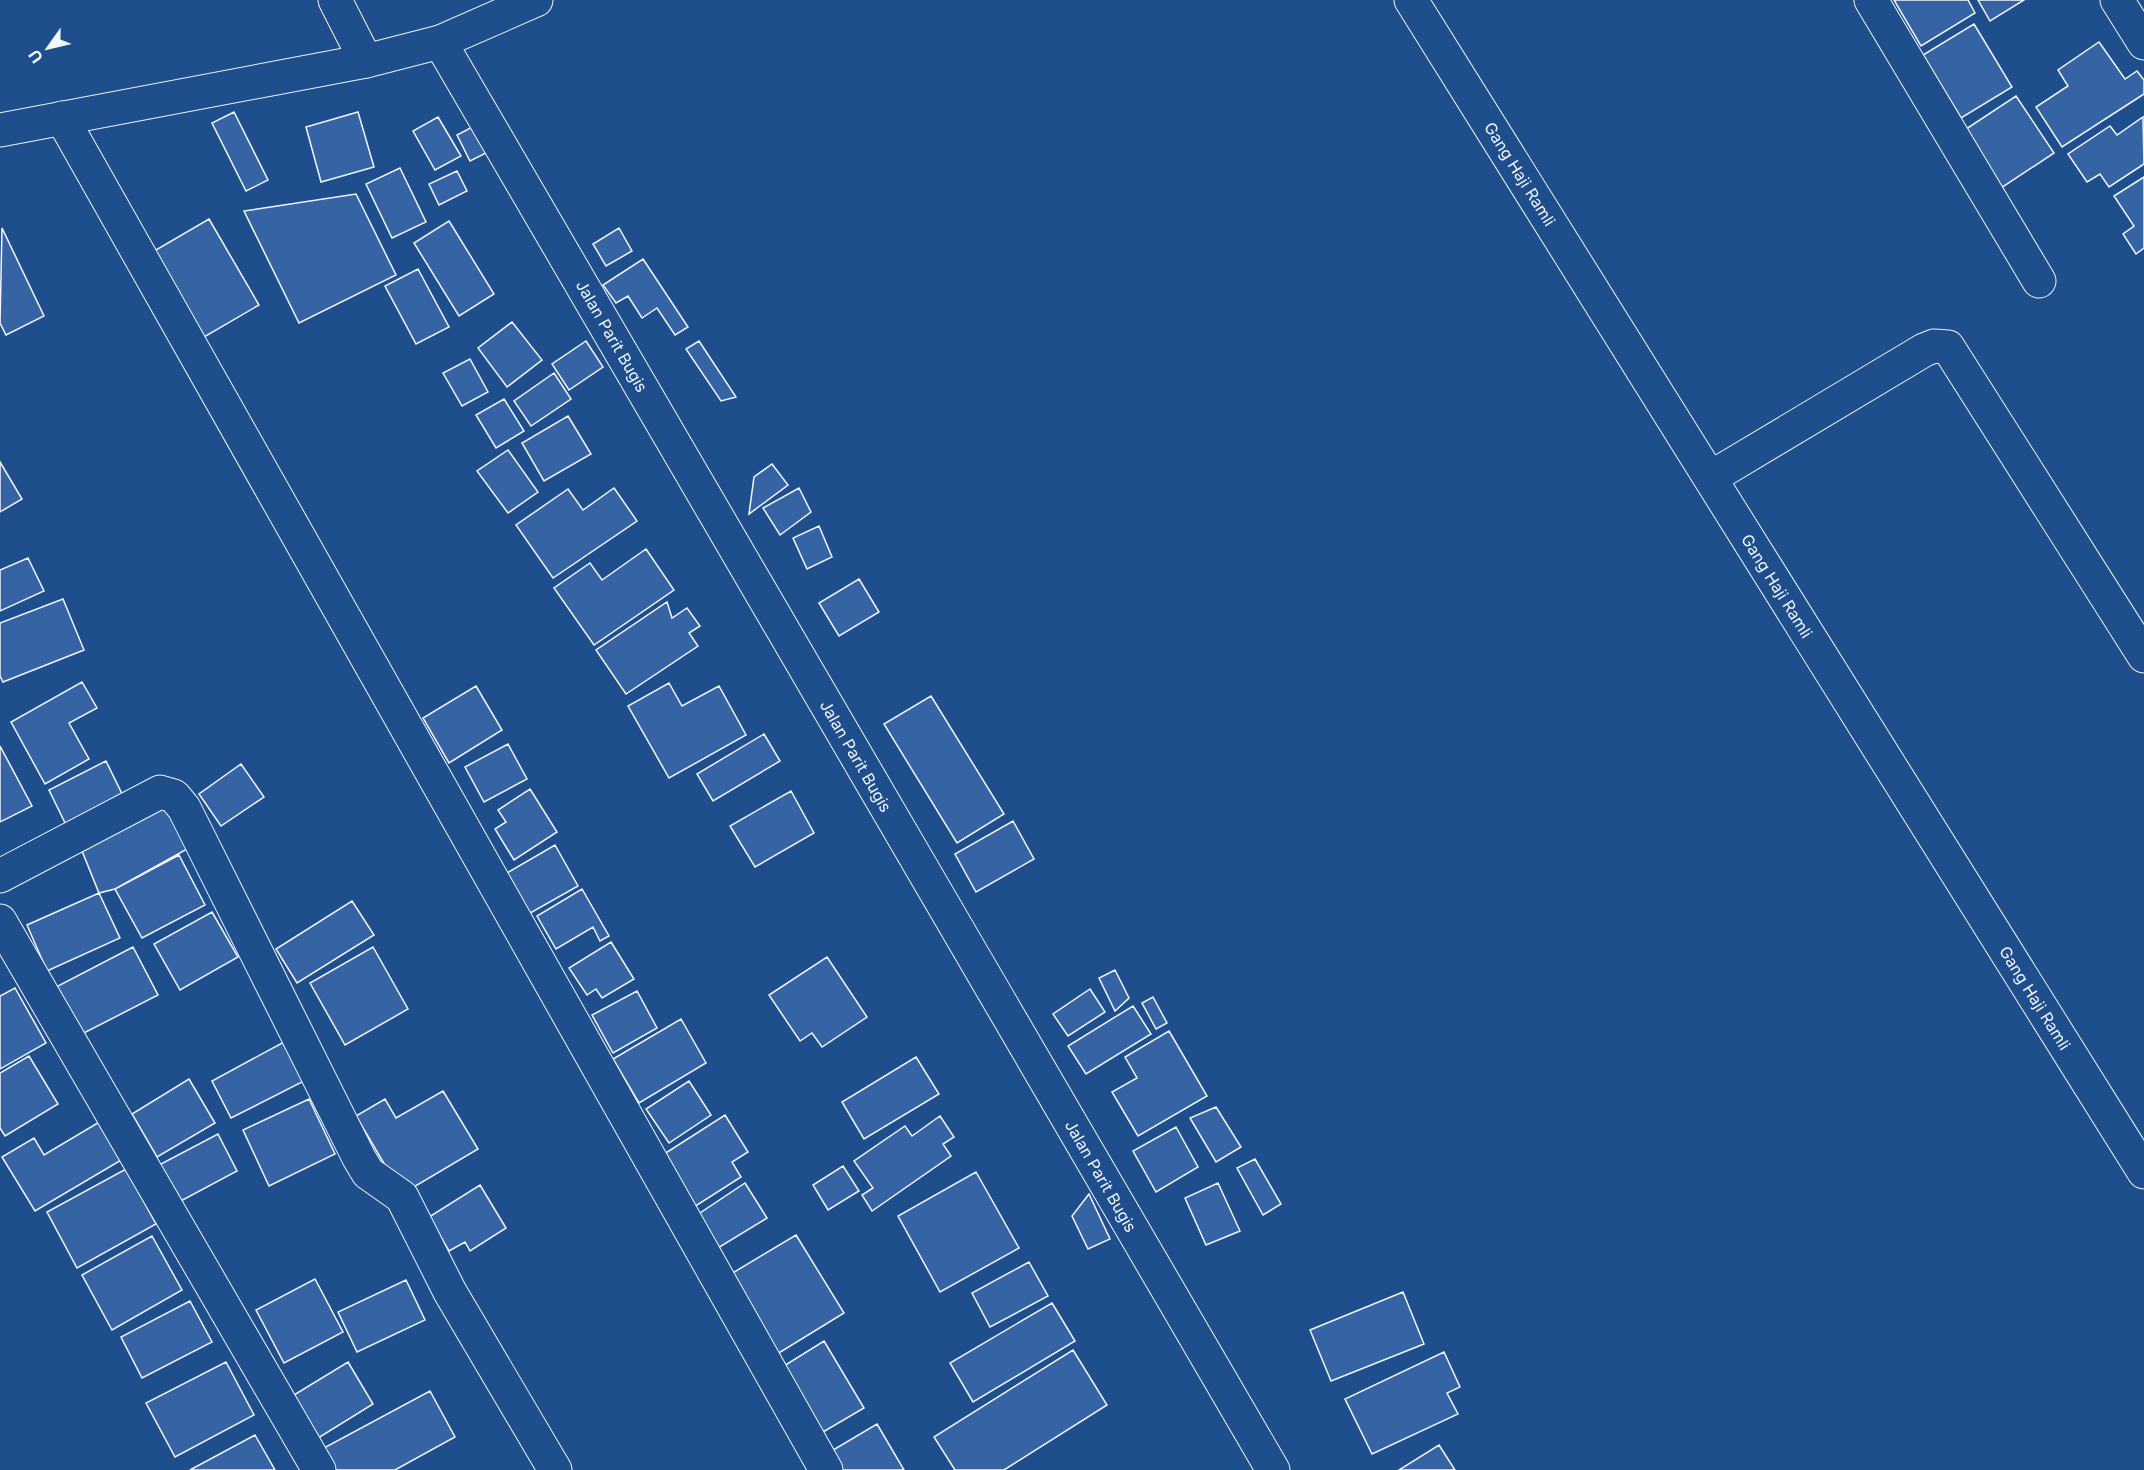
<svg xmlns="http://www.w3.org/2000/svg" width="2144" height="1470" font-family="Inter,sans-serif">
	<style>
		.building { fill: #3563a3; stroke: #f2f6ff; stroke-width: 1.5 }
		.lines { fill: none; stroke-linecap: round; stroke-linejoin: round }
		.minor-casing { stroke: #f2f6ff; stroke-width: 35 }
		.major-casing { stroke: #f2f6ff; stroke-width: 35 }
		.minor { stroke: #1f4e8c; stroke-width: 33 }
		.major { stroke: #1f4e8c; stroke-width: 33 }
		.labels { text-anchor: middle; stroke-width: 4.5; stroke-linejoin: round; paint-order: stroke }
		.street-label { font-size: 16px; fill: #f2f6ff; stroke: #1f4e8c }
	</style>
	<rect width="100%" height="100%" fill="#1f4e8c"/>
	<path class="building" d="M1894 0H1968L1975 13 1921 46Z
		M1978 0H2024L1990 21Z
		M1974 24 2012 87 1961 118 1923 55Z
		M2099 42 2125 79 2137 71 2144 80V94L2062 147 2036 107 2068 86 2058 70Z
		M2016 96 2054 153 1998 190 1960 133Z
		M234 112 268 180 246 191 212 123Z
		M358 112 374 167 321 182 306 127Z
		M438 117 461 156 435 170 413 131Z
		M2143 117 2144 164 2109 187 2100 174 2087 182 2068 154 2110 126 2117 135Z
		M478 124 492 150 470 161 457 135Z
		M400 168 426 222 392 238 366 184Z
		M457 171 467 191 439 205 429 184Z
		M2144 177V248L2136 254 2123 234 2134 226 2114 196Z
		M356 194 396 275 299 323 244 211Z
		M209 219 259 305 199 340 149 254Z
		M449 221 494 294 459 316 414 243Z
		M2 228 44 316 6 335 0 323Z
		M619 228 632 251 606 266 593 244Z
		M643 259 688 327 675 335 657 308 642 318 628 296 616 303 603 285Z
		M418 269 449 327 416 344 385 286Z
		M512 322 542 360 507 387 478 348Z
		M586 341 603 367 569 390 552 364Z
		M699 341 736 397 721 401 686 349Z
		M470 359 488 392 462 406 443 373Z
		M554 373 571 399 531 426 514 401Z
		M504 399 524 431 496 448 476 415Z
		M568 416 591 454 544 481 522 443Z
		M508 450 538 492 508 513 477 471Z
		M0 462 22 499 0 512Z
		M772 464 788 485 749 514 754 477Z
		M614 488 637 521 553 578 516 525 568 489 583 510Z
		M799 488 811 512 780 535 763 508Z
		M819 526 832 557 807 569 793 538Z
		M646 549 674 590 594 645 554 588 590 563 602 580Z
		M28 558 44 591 0 611V570Z
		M859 579 879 612 839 636 819 603Z
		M63 599 84 650 3 682 0 676V623Z
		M667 602 672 618 687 608 700 626 689 633 698 646 626 694 596 650Z
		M82 682 97 708 69 723 89 759 45 784 11 722Z
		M669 683 682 706 719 686 746 735 669 778 628 706Z
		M476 686 502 730 449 763 423 718Z
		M931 696 1004 814 957 843 884 724Z
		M764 734 780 761 713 801 697 774Z
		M508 744 527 779 484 802 465 767Z
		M0 746 32 806 0 822Z
		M106 761 125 800 68 829 49 790Z
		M241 764 264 797 221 826 199 794Z
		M530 789 557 832 514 860 495 829 506 822 498 810Z
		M791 791 814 833 755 867 730 826Z
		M168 804 189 848 115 889 99 893 80 846Z
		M1013 821 1034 859 976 892 955 854Z
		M555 845 578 886 525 916 502 876Z
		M179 855 205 905 142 938 115 889Z
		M582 889 609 936 600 941 593 927 556 949 537 916Z
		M99 893 120 938 47 971 27 925Z
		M352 901 374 935 297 983 276 949Z
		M212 912 238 957 180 990 154 944Z
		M611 942 634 979 602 998 596 989 587 995 569 968Z
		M133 947 158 995 80 1035 56 987Z
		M373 947 408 1009 345 1045 310 983Z
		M827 957 867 1017 822 1047 812 1033 800 1041 769 995Z
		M1115 970 1129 998 1115 1011 1099 978Z
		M15 988 46 1043 0 1069V996Z
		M1090 989 1105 1012 1068 1036 1053 1014Z
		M637 991 657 1028 613 1053 592 1015Z
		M1153 997 1167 1023 1156 1029 1142 1003Z
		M1133 1006 1151 1034 1086 1074 1068 1046Z
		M681 1019 706 1063 639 1103 613 1059Z
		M1169 1031 1207 1096 1138 1136 1112 1092 1137 1078 1125 1057Z
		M284 1042 304 1081 231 1118 212 1081Z
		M29 1056 58 1104 5 1136 0 1128V1073Z
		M916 1057 939 1094 864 1139 842 1102Z
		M189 1079 215 1123 157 1157 132 1114Z
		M689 1081 711 1115 669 1143 646 1109Z
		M443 1091 478 1149 402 1194 356 1116 385 1099 396 1118Z
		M309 1099 335 1154 269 1186 243 1130Z
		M1216 1107 1241 1147 1216 1162 1190 1118Z
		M725 1115 748 1152 732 1162 741 1177 694 1207 661 1156Z
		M940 1116 954 1137 943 1144 951 1156 872 1211 862 1195 873 1188 854 1161 905 1126 912 1136Z
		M101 1121 123 1159 35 1211 2 1157 34 1138 44 1155Z
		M1176 1127 1198 1167 1156 1192 1133 1151Z
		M218 1134 237 1171 179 1202 159 1165Z
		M1255 1159 1281 1204 1263 1215 1237 1168Z
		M843 1166 859 1191 828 1210 813 1185Z
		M126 1169 156 1224 77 1268 47 1212Z
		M976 1172 1019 1248 940 1292 898 1216Z
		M745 1183 767 1218 718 1248 697 1215Z
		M1218 1183 1240 1231 1206 1245 1185 1198Z
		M480 1185 506 1228 470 1251 465 1242 449 1251 429 1217Z
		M1089 1194 1110 1239 1088 1249 1072 1216Z
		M796 1235 844 1313 774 1356 726 1277Z
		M152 1236 182 1290 112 1330 82 1275Z
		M1029 1262 1048 1296 990 1327 972 1293Z
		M315 1279 343 1332 284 1363 256 1310Z
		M406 1280 425 1320 357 1352 338 1312Z
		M1403 1292 1424 1344 1331 1381 1310 1330Z
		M190 1301 212 1342 142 1378 121 1337Z
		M1052 1303 1075 1341 973 1402 950 1363Z
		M824 1341 864 1408 818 1435 779 1369Z
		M1073 1350 1107 1405 1004 1470H955L934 1437Z
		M1444 1352 1460 1387 1447 1393 1458 1414 1372 1454 1345 1399Z
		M226 1362 254 1415 175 1457 146 1403Z
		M348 1362 373 1404 315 1440 289 1398Z
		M430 1391 455 1437 395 1470H333L322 1449Z
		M877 1424 904 1470H837L828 1453Z
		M255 1435 275 1470H190Z
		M1439 1445 1455 1470H1399Z"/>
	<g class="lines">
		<g class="minor-casing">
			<path id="minor" d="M335 0 366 61
				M1411 0 2144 1172
				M1871 0 2039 281
				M2117 0 2144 43
				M440 42 1273 1470
				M62 118 826 1470
				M1710 478 1924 350 1934 346 1948 347 2144 656
				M0 876 160 792 174 796 184 808 359 1158 368 1173 402 1197 450 1292 555 1470
				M0 921 319 1470"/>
		</g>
		<g class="major-casing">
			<path id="major" d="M0 130 366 61 440 42 536 0"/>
		</g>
		<use href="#minor" class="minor"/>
		<use href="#major" class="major"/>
	</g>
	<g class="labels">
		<g class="street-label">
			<text transform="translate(1520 174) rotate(58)" y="6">Gang Haji Ramli</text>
			<text transform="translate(612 336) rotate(60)" y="6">Jalan Parit Bugis</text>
			<text transform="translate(1777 586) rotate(58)" y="6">Gang Haji Ramli</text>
			<text transform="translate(856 756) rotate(60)" y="6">Jalan Parit Bugis</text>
			<text transform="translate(2035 998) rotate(58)" y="6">Gang Haji Ramli</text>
			<text transform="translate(1101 1176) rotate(60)" y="6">Jalan Parit Bugis</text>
		</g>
	</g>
	<g transform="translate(48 48) rotate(236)" stroke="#1f4e8c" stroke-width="4.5" paint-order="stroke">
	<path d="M0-4.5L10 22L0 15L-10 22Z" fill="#f2f6ff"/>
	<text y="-9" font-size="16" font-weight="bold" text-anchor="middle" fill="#f2f6ff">U</text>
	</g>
</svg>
